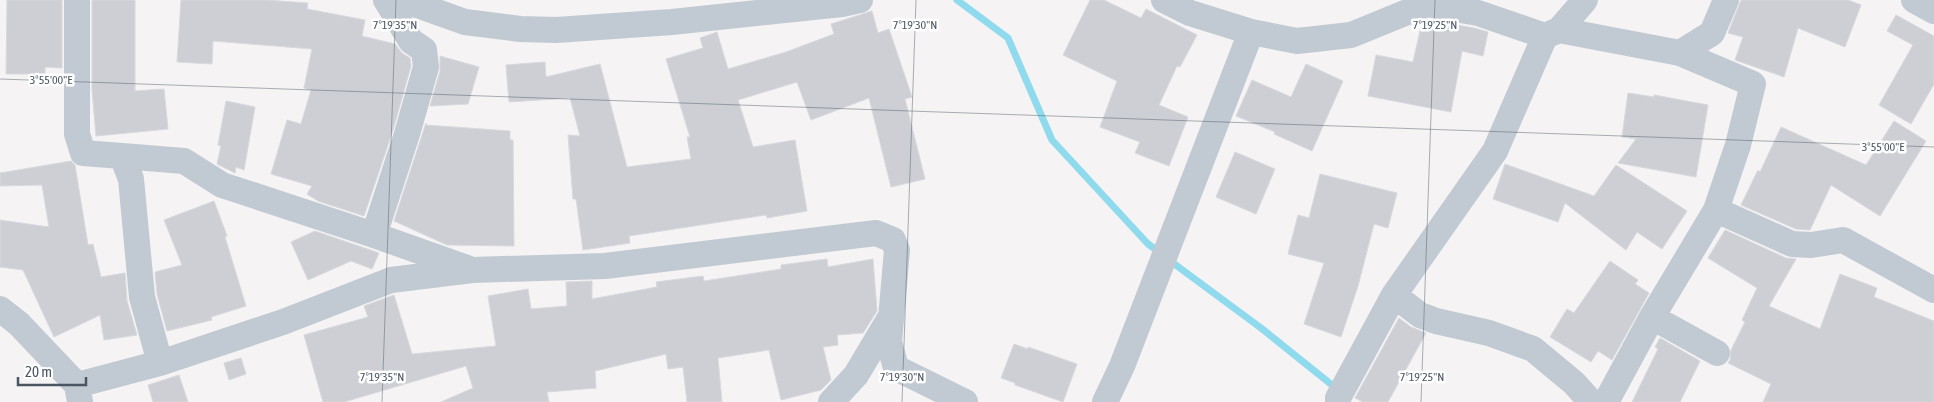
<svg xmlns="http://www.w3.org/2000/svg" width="1934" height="402" font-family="'Asap Condensed',sans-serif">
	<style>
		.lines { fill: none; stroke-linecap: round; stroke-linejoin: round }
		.stream { stroke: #90daee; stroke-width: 7 }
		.building { fill: #cdcfd5; stroke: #d7d9de }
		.street { stroke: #c1cad2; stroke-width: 26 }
		.ticks { fill: none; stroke: #4a5661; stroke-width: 1; stroke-opacity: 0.45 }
		.ticks-label { font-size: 12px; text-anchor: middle; fill: #4a5661; stroke: #fff; stroke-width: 5; stroke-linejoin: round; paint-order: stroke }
	</style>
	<rect width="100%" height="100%" fill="#f5f3f3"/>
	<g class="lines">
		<path class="stream" d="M957 0 1008 38 1052 140 1148 244 1161 253
			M1169 260 1261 328 1337 389"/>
	</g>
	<path class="building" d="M7 0H62V68L45 67V74H6Z
		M92 0H135V91L164 89 168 129 96 136 92 90Z
		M181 0H266L308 3 307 9 365 20 362 36 395 44 402 53 410 58 411 66 393 130 364 216 318 201 307 194 312 186 271 174 287 120 301 124 311 90 304 88 312 49 213 41 212 64 177 62Z
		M1090 0H1104L1141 18 1146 9 1197 35 1180 67 1177 66 1159 105 1188 117 1169 166 1135 153 1140 142 1100 127 1117 81 1063 55Z
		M1741 0H1848L1861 5 1845 47 1798 28 1784 77 1735 60 1743 37 1728 33Z
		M872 11 878 33 889 29 912 97 905 99 925 179 891 187 869 98 811 120 797 82 738 100 753 147 795 140 807 211 767 218 766 215 629 236 630 243 583 250 576 199H573L568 135 580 136 570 98 509 102 506 65 545 62 546 77 600 64 627 167 691 159 687 137H690L666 59 703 48 700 38 717 32 728 69 786 52 834 34 831 24Z
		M1896 15 1934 36V84L1911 124 1879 105 1913 45 1887 31Z
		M1429 20 1474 28 1488 32 1483 56 1462 51 1451 112 1368 96 1376 55 1413 62 1422 22Z
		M440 56 479 67 468 104 430 106 440 71Z
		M1306 64 1343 81 1312 151 1274 134 1275 132 1236 116 1252 80 1291 97Z
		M1628 93 1654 97V95L1708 105 1696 177 1618 163 1636 139 1622 137Z
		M226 101 255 107 244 170 236 167 235 173 217 164 221 146 218 145Z
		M1894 121 1926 141 1880 216 1831 185 1810 230 1796 229 1741 205 1758 170 1760 172 1781 127 1866 165Z
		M426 123V125L510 131V140H513L514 246 447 245 394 221Z
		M1235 152 1275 169 1256 214 1216 197Z
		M71 161 75 165 88 245 93 244 101 277 125 273 127 301 137 335 104 340 100 315 54 337 23 270 0 267V220L49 227 42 185 0 186V173Z
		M1505 164 1594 196 1616 165 1687 211 1662 249 1637 232 1626 250 1565 203 1558 222 1493 199Z
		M1320 174 1397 193 1388 228 1374 224 1358 286 1341 337 1304 324 1324 263 1288 254 1298 215 1309 218Z
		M214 201 227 236 225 237 246 306 211 317 212 320 167 331 157 294 155 272 182 265 164 220Z
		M1725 230 1786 258 1796 259 1769 306 1820 329 1840 274 1877 288 1874 297 1934 321V402H1763L1771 384 1728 363 1730 360 1731 350 1745 322 1742 320 1757 288 1708 258Z
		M315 231 379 253 372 269 351 261 308 280 291 242Z
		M827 259 828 267 873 259 877 311 863 333 837 335 838 345 823 347 831 380 821 390 781 400 769 350 718 358 722 402H687L683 367 668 369 666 354 595 371 596 388 547 392 549 402H441L473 388 466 366 344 402H323L304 335 368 317 364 306 394 295 412 354 496 346 488 296 528 289 531 309 567 306 566 282 592 281V299L657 287 656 282 703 276 704 281 781 269V265Z
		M1610 261 1638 280 1635 284 1649 293 1612 360 1598 351 1591 362 1550 337 1567 309 1574 313Z
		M1399 318 1411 327 1426 333 1388 402H1363L1355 398Z
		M1660 338 1700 361 1680 402H1632L1658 349 1655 347Z
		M1014 344 1028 349V347L1077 364 1063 402 1015 385V383L1001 378Z
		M241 358 246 374 229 380 224 363Z
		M179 375 188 402H153L148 385Z"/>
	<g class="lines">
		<path class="street" d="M77 0V134L83 153 122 156 131 179 142 297 160 363
			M403 0 465 22 520 29 556 30 672 22 842 4 860 0
			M1164 0 1190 13 1251 32 1297 41 1351 35 1427 4 1478 13 1545 36 1559 30 1680 53 1753 84 1738 145 1716 210 1652 317 1606 402
			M1914 0 1934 11
			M1559 30 1585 0
			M1680 53 1712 33 1726 0
			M122 156 184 161 222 185 374 235 467 268
			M1716 210 1792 244 1811 245 1843 240 1934 290
			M374 235 407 134 426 67 424 50 411 41 386 0
			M1394 295 1420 315 1436 321 1489 333 1533 349 1574 383 1591 402
			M0 309 19 324 77 385 80 402
			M1652 317 1717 353
			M77 385 160 363 283 322 391 280 472 270 605 266 876 233 893 240 897 250 889 342 896 368 965 402
			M831 402 856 375 890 318
			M1105 402 1122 366 1251 32
			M1338 402V398L1394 295 1495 151 1545 36"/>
	</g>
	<path class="ticks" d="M0 79 1934 147M382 402 396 0M902 402 916 0M1421 402 1435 0"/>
	<g class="ticks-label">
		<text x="395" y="29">7°19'35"N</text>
		<text x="915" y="29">7°19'30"N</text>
		<text x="1435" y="29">7°19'25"N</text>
		<text x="51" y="84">3°55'00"E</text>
		<text x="1883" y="151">3°55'00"E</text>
		<text x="382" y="381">7°19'35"N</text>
		<text x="902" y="381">7°19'30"N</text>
		<text x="1422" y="381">7°19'25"N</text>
	</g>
	<path d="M18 377v8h68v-8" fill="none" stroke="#4a5661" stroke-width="2.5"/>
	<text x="25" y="377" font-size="15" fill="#4a5661" stroke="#ffffff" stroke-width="4" paint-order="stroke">20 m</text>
</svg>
